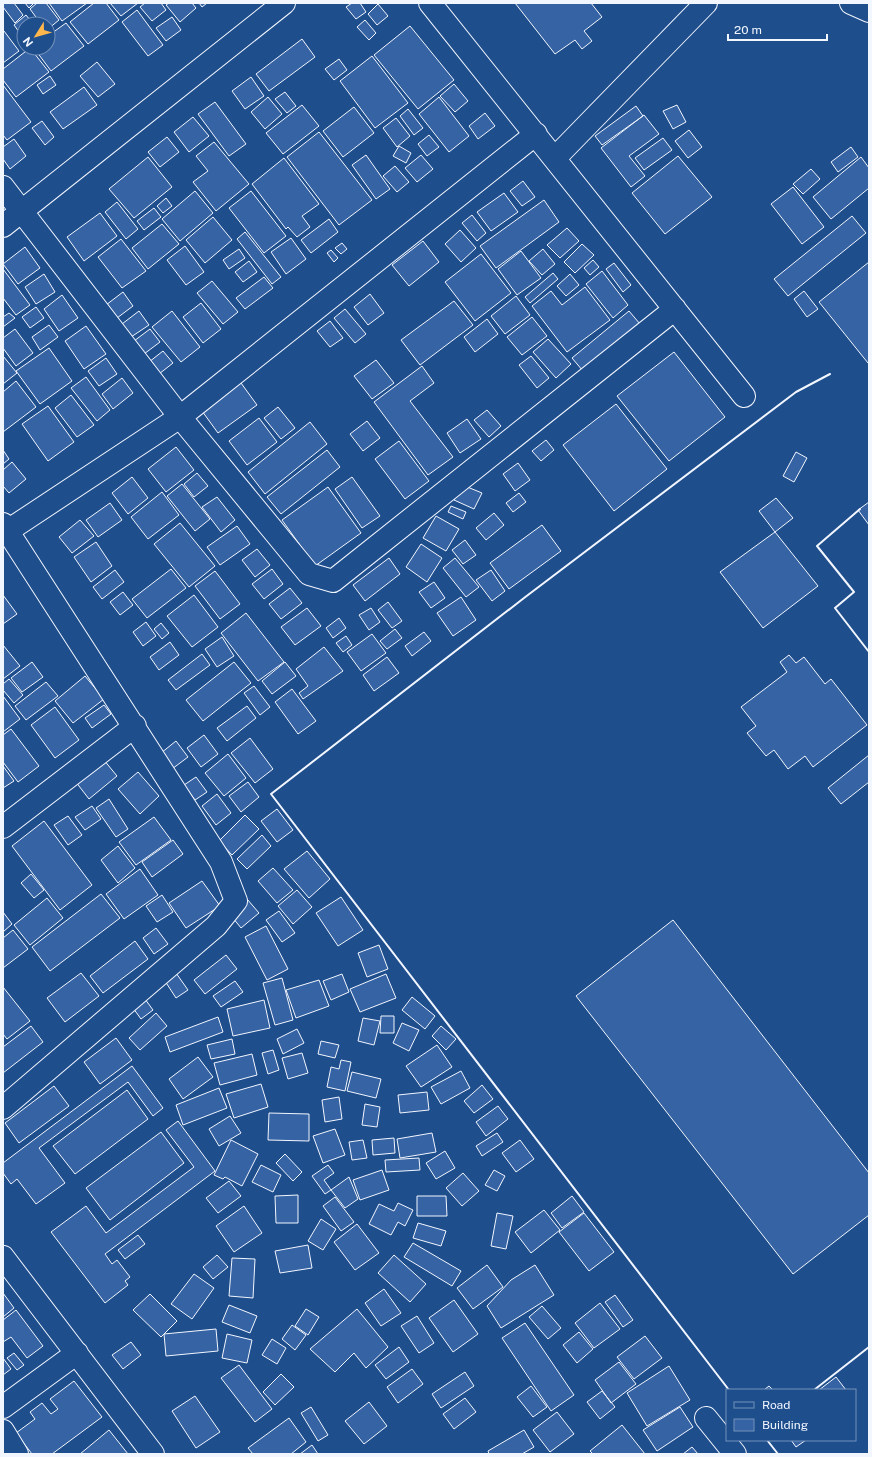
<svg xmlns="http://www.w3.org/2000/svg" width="872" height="1457" font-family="'Public Sans',sans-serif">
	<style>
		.building { fill: #3563a3; stroke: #f2f6ff }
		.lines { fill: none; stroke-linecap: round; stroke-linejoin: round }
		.minor-casing { stroke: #f2f6ff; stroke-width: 24 }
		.minor { stroke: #1f4e8c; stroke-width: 22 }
		.wall { stroke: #f2f6ff; stroke-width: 2 }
	</style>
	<rect width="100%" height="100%" fill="#1f4e8c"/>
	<path class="building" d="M3 3H14L23 15 15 23 3 7Z
		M25 3H34L29 8Z
		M37 3H46L59 20 48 29V24H41L30 9Z
		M49 3H87L62 21Z
		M94 3H106L119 20 88 44 70 22Z
		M110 3H138L121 16Z
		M145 3H161L166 10 152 21 140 7Z
		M169 3H192L196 8 180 22 166 5Z
		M199 3H207L202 7Z
		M352 3H360L366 12 356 19 346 7Z
		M515 3H591L602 17 584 31 592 41 582 49 575 40 555 54Z
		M378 4 388 16 377 25 368 14Z
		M137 10 163 45 148 56 122 22Z
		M26 15 33 24H24V39L14 25Z
		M172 17 181 30 166 41 156 28Z
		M365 20 376 33 369 40 357 27Z
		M66 23 84 46 51 71 34 48H48V36Z
		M410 26 454 80 418 109 374 55Z
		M4 31 19 51 3 63V32Z
		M302 39 315 57 269 91 256 74Z
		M30 48 49 72 16 97 3 80V69Z
		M372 56 408 103 375 128 340 81Z
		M339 59 347 70 334 80 325 69Z
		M97 62 115 84 98 97 80 76Z
		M50 76 56 85 43 94 37 85Z
		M251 77 264 96 245 109 232 91Z
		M454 84 468 101 455 112 440 96Z
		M3 85 31 122 7 140 3 135Z
		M84 87 97 105 63 129 50 112Z
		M285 92 296 106 287 113 275 99Z
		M268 97 282 114 265 129 251 112Z
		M439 97 469 136 449 152 419 114Z
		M215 102 246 144 229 156 198 114Z
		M302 105 319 126 283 154 266 133Z
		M677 105 686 122 673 129 663 111Z
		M636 106 643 116 602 145 595 136Z
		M354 107 374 133 343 157 323 131Z
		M408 109 423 128 414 135 400 116Z
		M485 113 495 126 478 139 469 126Z
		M644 115 659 134 629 156 645 176 631 187 601 148Z
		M193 117 209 136 189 152 174 132Z
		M396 118 410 136 397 147 383 128Z
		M42 121 54 137 45 145 32 128Z
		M689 130 702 147 688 158 675 141Z
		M319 132 372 200 339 225 287 157Z
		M429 135 439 147 427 156 418 144Z
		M167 137 179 152 160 167 148 152Z
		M663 138 672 150 644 170 635 158Z
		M14 139 26 156 10 169 3 159V147Z
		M214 142 249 184 216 211 193 182 208 171 196 156Z
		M399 146 411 153 406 163 393 156Z
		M851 147 858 157 838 172 831 162Z
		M366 155 390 189 376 199 352 165Z
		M421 155 433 169 417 182 405 168Z
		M678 156 712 197 665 234 632 193Z
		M148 157 172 187 134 218 109 189Z
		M861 157 869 168V188L831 219 813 197Z
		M284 158 319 204 302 216 310 227 297 237 288 227 286 229 252 184Z
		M395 166 409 182 397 192 383 176Z
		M811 169 820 179 803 194 793 184Z
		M523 181 535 197 522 206 510 191Z
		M793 187 824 227 802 244 771 204Z
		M195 191 213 213 180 241 162 219Z
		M251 191 286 236 264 253 229 208Z
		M504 193 518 212 491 231 477 212Z
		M166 198 172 206 163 213 157 206Z
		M544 200 559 222 496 268 480 246Z
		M117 202 138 229 126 239 105 212Z
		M154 208 161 217 144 230 137 221Z
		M100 213 117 236 84 261 67 237Z
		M472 215 486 233 477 241 462 223Z
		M852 216 866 233 788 296 774 279Z
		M213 217 232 240 205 263 186 240Z
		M329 219 338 232 311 253 301 240Z
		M162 224 179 244 148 269 132 248Z
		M567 228 579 241 560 258 547 245Z
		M460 230 476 248 461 262 445 244Z
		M245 232 281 277 272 284 237 239Z
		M291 238 306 259 286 274 271 252Z
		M121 239 146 271 122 288 98 257Z
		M423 241 439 262 409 286 392 265Z
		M342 243 347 249 341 254 335 248Z
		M582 244 594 255 575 273 564 262Z
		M185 246 204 272 186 285 167 260Z
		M25 247 40 268 18 284 3 264Z
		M239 249 245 258 229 269 223 260Z
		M543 249 555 264 542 275 529 261Z
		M331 250 338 258 334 262 327 253Z
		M521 251 541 278 517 295 498 269Z
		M481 254 511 293 475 321 445 282Z
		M593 260 599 267 590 275 584 268Z
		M249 261 257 272 243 282 235 272Z
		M869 262V362L868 363 819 302Z
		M614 263 631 285 623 292 606 269Z
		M3 269 30 305 16 315 3 298Z
		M602 271 628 305 613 318 586 284Z
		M553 273 558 279 530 303 525 297Z
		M44 274 55 292 36 304 25 287Z
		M570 274 579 285 566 296 557 286Z
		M264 277 273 288 245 309 236 298Z
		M212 281 238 312 223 324 197 293Z
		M585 287 610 320 567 352 532 306 551 291 562 305Z
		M804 291 818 309 807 317 794 299Z
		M123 292 133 306 117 318 106 305Z
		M370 294 384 313 368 325 354 307Z
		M62 295 78 318 59 331 44 309Z
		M516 296 530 315 505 334 491 316Z
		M454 301 473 325 420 365 401 340Z
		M201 303 221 329 203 343 183 317Z
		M36 307 44 318 30 328 22 317Z
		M345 309 366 334 355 343 334 318Z
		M139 311 149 325 131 337 122 324Z
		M172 311 200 347 181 362 152 327Z
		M629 311 640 324 583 371 572 358Z
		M9 313 15 318 3 327V317Z
		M532 317 547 336 522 355 507 337Z
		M487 319 498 334 475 352 464 337Z
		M330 321 343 338 330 347 317 331Z
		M49 325 58 337 40 350 32 337Z
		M86 326 106 354 84 369 65 341Z
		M15 329 33 353 16 366 3 348V338Z
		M150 329 160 342 144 354 134 341Z
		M548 339 571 364 556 378 533 352Z
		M49 348 72 381 40 404 16 371Z
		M163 351 173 363 159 374 149 362Z
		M674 352 725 417 669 461 617 396Z
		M3 356 17 373 3 384Z
		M531 356 549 378 537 388 519 365Z
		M106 358 117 374 99 386 88 371Z
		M376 360 394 383 372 399 354 376Z
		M422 366 434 383 410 401 453 457 428 475 374 402Z
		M86 377 110 410 97 421 71 388Z
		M122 378 133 393 113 409 102 394Z
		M16 381 36 407 3 432V392Z
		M241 383 257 405 218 433 202 411Z
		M71 395 94 425 77 437 55 408Z
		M616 404 667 469 614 511 563 445Z
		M48 406 74 442 48 461 22 424Z
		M278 407 295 428 281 439 264 418Z
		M487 410 501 426 489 437 474 420Z
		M259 418 277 442 247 465 229 441Z
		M467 419 481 439 460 453 447 433Z
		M367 421 380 438 363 451 350 434Z
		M310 422 327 444 265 494 248 472Z
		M546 440 554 450 541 461 532 451Z
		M399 441 429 481 405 499 375 459Z
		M176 447 194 470 166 492 148 469Z
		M3 450 9 459 3 464Z
		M327 450 340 467 281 514 267 497Z
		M796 452 807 458 794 482 783 476Z
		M12 462 26 479 9 493 3 486V470Z
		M518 463 530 480 515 491 503 474Z
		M197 473 208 486 194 497 184 484Z
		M132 477 148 498 128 514 112 493Z
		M352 477 380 516 362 528 335 489Z
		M182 484 210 519 195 531 167 496Z
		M460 484 482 493 474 509 454 500Z
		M328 487 361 533 315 566 282 520Z
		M162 492 179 515 148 539 131 517Z
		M519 493 526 502 513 512 506 503Z
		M217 497 235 520 221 532 202 507Z
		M776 498 793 518 775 532 759 511Z
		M869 502V525L858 510Z
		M110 503 122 520 98 537 86 520Z
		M451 506 466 512 463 519 448 512Z
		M494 513 504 525 486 540 476 528Z
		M436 516 459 529 446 551 423 538Z
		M80 520 94 536 72 553 59 537Z
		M180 523 215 566 189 587 154 544Z
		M542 525 561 551 509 589 490 563Z
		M237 526 250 544 220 565 207 547Z
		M775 532 818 586 763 628 720 572Z
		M465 540 476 555 463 564 452 550Z
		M96 542 112 566 91 582 74 557Z
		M421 544 442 558 427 582 406 567Z
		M257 549 270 565 255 577 242 560Z
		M389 558 400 574 365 601 353 585Z
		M455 558 479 587 466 597 443 568Z
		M171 569 186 588 147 618 132 599Z
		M272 569 283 584 264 599 252 584Z
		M115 570 124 582 102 599 93 587Z
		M491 570 505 591 492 601 476 580Z
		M215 571 240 604 220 619 195 586Z
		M434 582 445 598 431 608 419 592Z
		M290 588 302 603 281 619 269 604Z
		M123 592 133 605 120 615 110 602Z
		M3 595 17 614 3 624Z
		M194 595 218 627 192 647 167 616Z
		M461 597 476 620 453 636 437 613Z
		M388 602 402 621 392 628 378 610Z
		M307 608 321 626 295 645 281 627Z
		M371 608 380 622 369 630 359 615Z
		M246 613 284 662 258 681 221 633Z
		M339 618 346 628 333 638 326 628Z
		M146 622 156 636 143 646 133 632Z
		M161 623 169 633 162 639 154 629Z
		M395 629 402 638 387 649 380 641Z
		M424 632 431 641 412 656 405 646Z
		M372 634 386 653 361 671 347 652Z
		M346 636 352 645 343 652 336 643Z
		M222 637 234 656 217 667 205 649Z
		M170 642 179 655 159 670 150 657Z
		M3 645 20 666 3 679Z
		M324 647 343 671 303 699 299 693 308 686 296 669Z
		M202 654 210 665 176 690 168 680Z
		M789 655 796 663 804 657 825 684 831 679 867 725 813 767 805 756 788 769 774 750 766 756 747 733 756 726 741 707 787 672 780 662Z
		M387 657 399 673 374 691 363 675Z
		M32 662 43 677 22 692 11 678Z
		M234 662 251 683 203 721 186 700Z
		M285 662 296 676 272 694 262 681Z
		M85 676 104 699 73 723 55 701Z
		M9 679 23 695 14 703 3 690V684Z
		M46 682 58 696 26 720 15 706Z
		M254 686 270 707 260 715 244 693Z
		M292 689 316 721 298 734 275 702Z
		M3 696 20 719 3 732Z
		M104 705 111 714 92 728 85 718Z
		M247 706 256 718 227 741 217 728Z
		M55 707 79 740 55 758 31 725Z
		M11 729 39 766 18 782 3 762V735Z
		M204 735 218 754 201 767 187 748Z
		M250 738 273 769 255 783 231 753Z
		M176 741 188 757 172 769 161 753Z
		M99 754 117 776 89 799 72 777Z
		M228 754 246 778 224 796 205 773Z
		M869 755V782L841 804 828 788Z
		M3 766 14 781 3 788Z
		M138 772 159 796 140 814 118 789Z
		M196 777 207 792 195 800 184 785Z
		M248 782 259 797 241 812 229 796Z
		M217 794 231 813 216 825 202 806Z
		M109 799 128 829 116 837 96 808Z
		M92 806 101 819 85 830 75 817Z
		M277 809 293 830 277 842 261 821Z
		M245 815 259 829 232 855 219 841Z
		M68 816 82 835 68 845 54 825Z
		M154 817 171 840 136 865 119 842Z
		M44 821 92 885 60 910 12 846Z
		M262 835 271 846 247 869 237 859Z
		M173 840 183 854 152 877 142 862Z
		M118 846 135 868 118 883 101 860Z
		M307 851 330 879 309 898 284 869Z
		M273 868 293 890 277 903 258 881Z
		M140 869 158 895 124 919 106 894Z
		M31 874 44 890 34 898 21 883Z
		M202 881 220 906 186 928 169 903Z
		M297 890 312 907 293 924 278 906Z
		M101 894 120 918 50 971 32 947Z
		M162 895 173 912 157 922 146 906Z
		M341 897 363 930 338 946 316 913Z
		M47 898 63 918 30 945 14 925Z
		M247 899 259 913 241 928 229 913Z
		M279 911 295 933 282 942 266 920Z
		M3 912 12 924 3 932Z
		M673 920 869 1173V1215L793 1274 576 996Z
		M266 926 288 969 267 980 245 937Z
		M156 928 168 944 154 954 143 938Z
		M13 930 28 949 3 968V938Z
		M135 941 148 959 103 993 90 976Z
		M379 945 388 969 367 977 358 953Z
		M226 955 237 969 205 994 194 980Z
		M81 973 99 996 65 1022 47 998Z
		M176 973 188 990 176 998 165 981Z
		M342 974 349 992 331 1000 323 981Z
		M386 974 396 998 360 1012 350 989Z
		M282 978 293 1020 275 1025 263 983Z
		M319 980 329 1006 296 1018 286 990Z
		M235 981 243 992 221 1007 213 996Z
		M3 987 30 1021 7 1039 3 1034Z
		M412 997 435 1016 425 1029 402 1010Z
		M145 999 153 1010 141 1019 133 1008Z
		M264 1000 270 1028 233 1036 227 1009Z
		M156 1013 167 1026 140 1050 129 1038Z
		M381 1016H394V1033H380Z
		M218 1017 223 1032 170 1052 165 1037Z
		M363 1018 380 1021 374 1045 358 1041Z
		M402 1023 419 1030 409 1051 393 1043Z
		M31 1026 43 1042 3 1073V1047Z
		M441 1026 456 1039 446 1050 432 1036Z
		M297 1029 304 1043 283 1054 277 1039Z
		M116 1038 132 1060 100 1084 84 1062Z
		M232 1039 235 1054 211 1059 207 1045Z
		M321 1041 339 1045 335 1058 318 1054Z
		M437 1045 452 1067 421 1087 406 1066Z
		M273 1050 279 1070 268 1074 262 1053Z
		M302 1053 308 1073 288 1079 282 1058Z
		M252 1054 257 1075 220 1085 214 1063Z
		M198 1057 213 1077 183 1099 169 1079Z
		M341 1060 351 1062 345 1091 327 1087 331 1067 339 1069Z
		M132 1066 163 1108 153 1116 128 1082 39 1148 65 1183 36 1204 17 1179 11 1184 3 1173V1163Z
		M461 1071 470 1088 441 1104 431 1087Z
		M352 1072 381 1079 376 1098 347 1091Z
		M261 1084 268 1107 234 1118 226 1094Z
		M482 1085 493 1099 474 1113 464 1101Z
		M54 1086 69 1106 19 1143 5 1123Z
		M219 1088 227 1108 183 1125 176 1105Z
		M127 1090 148 1119 75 1174 53 1146Z
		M427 1092 429 1110 400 1113 398 1095Z
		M339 1097 342 1119 325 1122 322 1100Z
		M365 1104 380 1107 377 1127 362 1125Z
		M498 1106 508 1119 486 1136 476 1122Z
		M269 1113 309 1114V1141L268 1140Z
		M230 1116 241 1133 219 1146 209 1129Z
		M178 1121 215 1171 105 1254 112 1264 117 1260 130 1277 125 1281 128 1285 105 1303 51 1232 86 1206 106 1233 194 1167 166 1130Z
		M335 1129 345 1155 323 1163 313 1136Z
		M161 1132 184 1163 110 1220 86 1188Z
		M432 1133 436 1152 400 1158 397 1139Z
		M497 1133 503 1142 482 1156 476 1146Z
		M394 1138 395 1153 373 1155 372 1140Z
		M231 1140 258 1154 242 1186 225 1177 223 1179 214 1175Z
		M363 1140 367 1158 352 1160 349 1142Z
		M520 1140 534 1159 516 1172 502 1153Z
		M445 1151 455 1168 436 1179 426 1163Z
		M285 1154 302 1172 293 1181 276 1163Z
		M419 1158 420 1170 386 1172 385 1160Z
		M261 1165 281 1175 273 1192 252 1182Z
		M328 1165 334 1173 324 1180 331 1190 325 1194 312 1176Z
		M382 1170 389 1190 360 1200 353 1180Z
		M494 1170 505 1176 497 1191 485 1185Z
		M463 1173 479 1191 462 1206 446 1188Z
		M349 1177 358 1199 345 1208 331 1190Z
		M229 1181 241 1196 218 1213 206 1198Z
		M298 1195V1223H276L275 1196Z
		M417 1196H446L447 1216H417Z
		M572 1196 584 1212 562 1228 551 1213Z
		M335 1197 354 1222 341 1231 323 1206Z
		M398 1203 413 1210 405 1226 398 1222 391 1235 369 1224 379 1204 394 1211Z
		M244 1206 262 1233 234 1252 216 1226Z
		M544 1210 560 1230 531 1253 515 1232Z
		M497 1213 513 1216 506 1249 491 1246Z
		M584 1213 614 1252 589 1271 559 1232Z
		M321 1219 336 1229 323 1250 308 1241Z
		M418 1223 446 1231 441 1246 413 1238Z
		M357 1224 379 1253 355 1270 334 1242Z
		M138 1235 145 1244 125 1259 118 1250Z
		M413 1243 461 1271 452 1286 404 1257Z
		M308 1245 312 1268 280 1273 275 1251Z
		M217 1255 228 1267 213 1279 203 1267Z
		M394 1255 426 1284 410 1302 378 1273Z
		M232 1258 255 1259 253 1298 229 1296Z
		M487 1265 503 1287 473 1309 457 1288Z
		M535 1265 554 1295 501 1328 487 1306 511 1280Z
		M194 1274 214 1288 192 1319 171 1304Z
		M384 1289 401 1313 381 1326 365 1303Z
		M3 1293 14 1308 3 1317Z
		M150 1294 177 1321 161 1337 133 1310Z
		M615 1295 633 1320 623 1327 605 1302Z
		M454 1300 478 1334 453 1352 429 1318Z
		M600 1303 620 1329 594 1348 575 1323Z
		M229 1305 257 1316 250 1333 222 1322Z
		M542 1306 561 1328 548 1339 529 1317Z
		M306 1309 319 1317 308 1335 295 1326Z
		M357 1309 388 1347 366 1368 354 1353 335 1372 310 1349Z
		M16 1310 43 1346 27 1358 11 1337 3 1342V1320Z
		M417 1316 434 1343 419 1353 401 1326Z
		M525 1323 574 1395 551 1411 502 1338Z
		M292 1325 306 1335 295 1350 282 1339Z
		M216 1329 218 1351 166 1356 164 1334Z
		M579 1332 593 1349 577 1363 563 1345Z
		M227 1334 252 1340 247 1363 222 1358Z
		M645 1336 662 1358 634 1379 617 1357Z
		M272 1339 286 1348 277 1364 262 1355Z
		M131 1342 141 1355 123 1369 112 1355Z
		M399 1347 409 1362 386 1379 375 1365Z
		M14 1353 24 1365 17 1370 7 1358Z
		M3 1358 11 1369 3 1375Z
		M619 1362 636 1384 611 1403 595 1380Z
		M239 1365 272 1409 255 1422 221 1378Z
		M669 1366 690 1400 647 1426 627 1393Z
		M412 1369 423 1384 398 1403 387 1387Z
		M465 1372 474 1386 441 1408 432 1394Z
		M281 1374 294 1387 275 1405 263 1392Z
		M836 1377 846 1390H819Z
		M74 1381 102 1417 52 1454H32L16 1433 35 1419 30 1412 42 1403 51 1414 58 1409 50 1399Z
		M531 1386 547 1407 533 1417 517 1397Z
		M769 1386 773 1390H764Z
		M602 1391 615 1407 600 1419 587 1402Z
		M195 1396 220 1432 196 1448 172 1411Z
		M465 1398 476 1412 454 1429 443 1414Z
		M369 1402 387 1426 364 1444 345 1421Z
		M311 1407 328 1435 318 1441 301 1413Z
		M680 1407 693 1427 657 1451 643 1430Z
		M557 1412 574 1434 550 1452 533 1430Z
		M289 1418 306 1442 291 1454H253L248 1448Z
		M622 1425 645 1454H593L590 1451Z
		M109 1430 128 1454H80Z
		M524 1430 534 1447 522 1454H489L488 1451Z
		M791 1440H806L796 1447Z
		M312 1445 318 1454H300Z
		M692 1447 698 1454H683Z"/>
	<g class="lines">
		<g class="minor-casing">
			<path id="minor" d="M430 3 744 396
				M851 3 869 11
				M555 158 706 3
				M3 187 180 417 309 574 333 581 675 309
				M3 226 284 3
				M3 524 221 862 236 901 216 926 3 1108
				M3 534 180 417 536 134
				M3 827 135 726
				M3 1257 153 1454
				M3 1407 77 1353
				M706 1418 735 1454
				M3 1431 17 1454"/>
		</g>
		<use href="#minor" class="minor"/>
		<path class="wall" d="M860 509 817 546 854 592 835 608 869 652
			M729 1390 271 794 524 598 796 392 830 374
			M814 1390 869 1347
			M767 1440 778 1454"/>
	</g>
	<rect width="872" height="1457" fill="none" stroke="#f2f6ff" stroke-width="8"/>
	<rect x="726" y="1389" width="130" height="52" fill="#1f4e8c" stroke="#7391ba"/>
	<rect x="734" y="1402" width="20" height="6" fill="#1f4e8c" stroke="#7391ba"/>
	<text x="762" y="1409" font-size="12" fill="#f2f6ff">Road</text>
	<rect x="734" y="1419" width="20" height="12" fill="#3563a3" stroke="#7391ba"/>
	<text x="762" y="1429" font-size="12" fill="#f2f6ff">Building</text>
	<g transform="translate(36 36) rotate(233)"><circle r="19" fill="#1f4e8c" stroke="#7391ba"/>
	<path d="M0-3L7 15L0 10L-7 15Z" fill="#ffb74d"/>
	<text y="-6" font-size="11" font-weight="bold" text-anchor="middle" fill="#f2f6ff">N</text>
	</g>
	<path d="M728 34v6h99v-6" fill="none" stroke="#f2f6ff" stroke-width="2"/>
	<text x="734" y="34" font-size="12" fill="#f2f6ff" stroke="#1f4e8c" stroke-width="3" paint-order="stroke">20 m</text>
</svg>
